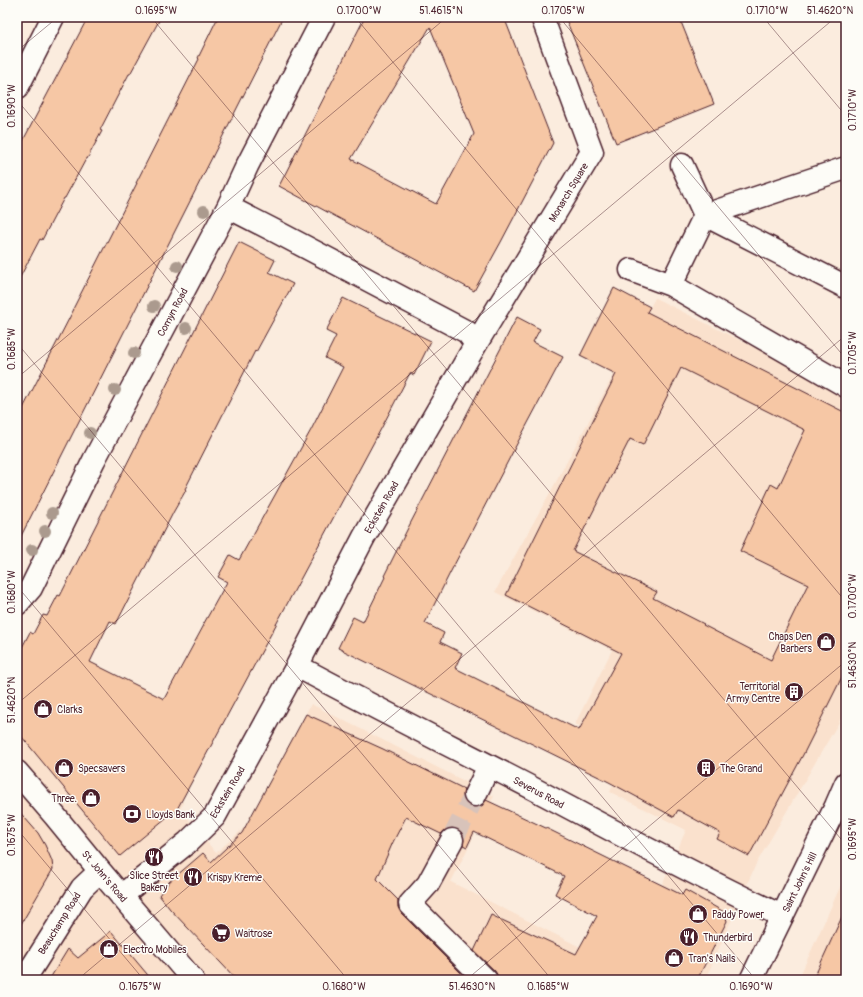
<svg xmlns="http://www.w3.org/2000/svg" width="863" height="997" font-family="Pangolin,sans-serif">
	<style>
		.built { fill: #fae1cd }
		.building { fill: #f6c7a5; stroke: #4a1f2b; fill-rule: evenodd }
		.lines { fill: none; stroke-linecap: round; stroke-linejoin: round }
		.minor-tunnel { stroke: #d8c3ba; stroke-width: 22; stroke-dasharray: 22 11; stroke-linecap: butt }
		.minor-casing { stroke: #4a1f2b; stroke-width: 25 }
		.major-casing { stroke: #4a1f2b; stroke-width: 25 }
		.minor { stroke: #fdfcf7; stroke-width: 22 }
		.major { stroke: #fdfcf7; stroke-width: 22 }
		.tree { fill: #ab9a8e }
		.ticks { fill: none; stroke: #4a1f2b; stroke-width: 1; stroke-opacity: 0.45 }
		.labels { text-anchor: middle; stroke-width: 3; stroke-linejoin: round; paint-order: stroke }
		.street-label { font-size: 10px; fill: #4a1f2b; stroke: #fdfcf7 }
		.poi-label { font-size: 10px; fill: #4a1f2b; stroke: #fdfcf7; text-anchor: start }
		.neatline { fill: none; stroke: #4a1f2b; stroke-width: 1.5 }
		.ticks-label { font-size: 10px; text-anchor: middle; fill: #4a1f2b }
	</style>
	<rect width="100%" height="100%" fill="#fbecde"/>
	<filter id="ink" filterUnits="userSpaceOnUse"><feTurbulence type="fractalNoise" baseFrequency=".025" numOctaves="2"/><feDisplacementMap in="SourceGraphic" scale="8" xChannelSelector="R" yChannelSelector="G"/><feConvolveMatrix kernelMatrix="1 2 1 2 8 2 1 2 1" color-interpolation-filters="sRGB"/></filter>
	<g filter="url(#ink)">
		<path class="built" d="M655 298 846 393V710L756 864 705 980H17V647L58 671 165 793 184 803 180 809 216 853 246 826 311 704 494 796 451 882 620 967 664 881 686 830 610 792 630 751 575 724 612 650 495 592 557 480Z
			M846 874V980H798Z"/>
		<path class="building" d="M88 17H161L130 74H129L115 101 100 130 102 131 87 159H86L65 198H64L42 240 40 239 17 283V152Z
			M218 17H283L17 544V420L74 309H73L137 183H136L199 59 198 58Z
			M365 17H504L553 143 501 242 474 291 279 186ZM430 27 474 134 436 204 351 159Z
			M565 17H679L714 104 616 143Z
			M239 242 275 260 269 272 293 284 256 352 255 351 185 489 186 490 174 511 116 624 110 621 90 662 164 699 204 625H203L227 582 218 577 230 555 239 560 311 430 343 367 325 358 336 336 326 331 343 298 431 341 414 375 410 373 382 427 175 813H172L120 856 17 731V657L30 632 33 634 43 615 47 616 58 595 60 596Z
			M614 288 650 307 647 312 846 413V669L804 753 749 856 717 839 720 833 678 810 674 817 609 782 338 648 353 617 363 622 385 577 384 576 408 528 517 317 540 329 533 342 563 357 520 438 450 573 425 623 444 633 440 642 462 653 455 668 579 730 621 653 506 595 616 374 580 356ZM681 368 805 430 778 488 771 484 740 551 808 584 771 660 703 625 704 624 653 598 657 592 573 551 630 439 643 445Z
			M306 714 383 749 464 789 463 796 464 802 470 806 476 807 482 806 486 800 548 829 682 895 685 890 724 912 727 921 697 980H498V976L495 971 474 951 491 915 576 954 597 916 555 894 564 876 474 832 467 847 463 845 464 839 463 834 458 829 451 828 446 829 441 834 406 817 393 842 377 879 398 900V907L401 913 468 980H237L170 909 159 895 169 882 203 853 211 862 242 833Z
			M17 809 38 833 45 845 52 861 53 869 17 931Z
			M846 908V980H813Z
			M111 931 152 980H49L68 949 78 958Z"/>
		<g class="lines">
			<path class="minor-tunnel" d="M452 840 475 795"/>
			<g class="minor-casing">
				<path id="minor" d="M17 88 53 17
					M682 165 705 215 846 287
					M631 270 671 285 705 215 846 168
					M671 285 846 386
					M476 344 592 152 542 17
					M17 604 31 588 94 460 228 207 247 166 324 17
					M297 666C375 708 455 748 534 789 616 832 698 877 782 916
					M17 772 55 816 100 871 193 980
					M475 795 489 766
					M452 840 428 884 410 904 486 980
					M121 896 188 842 215 816 297 666 364 537 476 344 467 332 275 231 228 207
					M24 980 82 888 100 871"/>
			</g>
			<g class="major-casing">
				<path id="major" d="M751 980 836 806 846 783"/>
			</g>
			<use href="#minor" class="minor"/>
			<use href="#major" class="major"/>
		</g>
		<g class="tree">
			<circle cx="204" cy="211" r="6"/>
			<circle cx="177" cy="266" r="6"/>
			<circle cx="154" cy="306" r="6"/>
			<circle cx="186" cy="328" r="6"/>
			<circle cx="134" cy="353" r="6"/>
			<circle cx="115" cy="390" r="6"/>
			<circle cx="90" cy="433" r="6"/>
			<circle cx="52" cy="513" r="6"/>
			<circle cx="45" cy="531" r="6"/>
			<circle cx="32" cy="550" r="6"/>
		</g>
	</g>
	<path class="ticks" d="M151 17 846 845M355 17 846 602M559 17 846 359M763 17 846 116M17 51 58 17M17 100 756 980M17 343 552 980M17 378 447 17M17 586 348 980M17 704 836 17M17 829 144 980M77 980 846 335M466 980 846 661"/>
	<defs>
		<g id="shop-disc" transform="scale(1)"><circle r="9.5" fill="#4a1f2b" stroke="#fdfcf7"/><path d="M-5-2.5h2.3a2.7 3.5 0 0 1 5.4 0H5L5.5 6h-11ZM-1.5-2.5h3a1.5 2.3 0 0 0-3 0Z" fill="#fff"/></g>
		<g id="building-disc" transform="scale(1)"><circle r="9.5" fill="#4a1f2b" stroke="#fdfcf7"/><path d="M-4-6H4V6H1V3H-1V6H-4ZM-2.5-4.3h1.7v1.8h-1.7ZM.8-4.3h1.7v1.8H.8ZM-2.5-1h1.7V.8h-1.7ZM.8-1h1.7V.8H.8Z" fill="#fff"/></g>
		<g id="bank-disc" transform="scale(1)"><circle r="9.5" fill="#4a1f2b" stroke="#fdfcf7"/><path d="M-6-4H6V4H-6ZM0-2.3a2.3 2.3 0 1 0 0 4.6a2.3 2.3 0 1 0 0-4.6Z" fill="#fff"/></g>
		<g id="restaurant-disc" transform="scale(1)"><circle r="9.5" fill="#4a1f2b" stroke="#fdfcf7"/><path d="M-5-6h1v4h1v-4h1v4h1v-4h1v5L-1.5 .5V6h-2V.5L-5-1ZM5-6V6H3V1.5H1.5Q1.5-4 5-6Z" fill="#fff"/></g>
		<g id="supermarket-disc" transform="scale(1)"><circle r="9.5" fill="#4a1f2b" stroke="#fdfcf7"/><path d="M-6-5.5h2.5l.6 2H6L4.5 2H-2.5L-4.4-4H-6ZM-1.5 3.2a1.3 1.3 0 1 0 .1 0ZM3 3.2a1.3 1.3 0 1 0 .1 0Z" fill="#fff"/></g>
	</defs>
	<g fill-rule="evenodd">
		<use href="#shop-disc" x="826" y="642"/>
		<use href="#building-disc" x="794" y="692"/>
		<use href="#shop-disc" x="43" y="709"/>
		<use href="#shop-disc" x="64" y="768"/>
		<use href="#building-disc" x="706" y="768"/>
		<use href="#shop-disc" x="91" y="798"/>
		<use href="#bank-disc" x="132" y="814"/>
		<use href="#restaurant-disc" x="154" y="857"/>
		<use href="#restaurant-disc" x="193" y="877"/>
		<use href="#shop-disc" x="698" y="914"/>
		<use href="#supermarket-disc" x="221" y="933"/>
		<use href="#restaurant-disc" x="689" y="937"/>
		<use href="#shop-disc" x="109" y="949"/>
		<use href="#shop-disc" x="674" y="958"/>
	</g>
	<g class="labels">
		<g class="street-label">
			<text transform="translate(568 192) rotate(-59)" y="4">Monarch Square</text>
			<text transform="translate(172 312) rotate(-62)" y="4">Comyn Road</text>
			<text transform="translate(381 507) rotate(-60)" y="4">Eckstein Road</text>
			<text transform="translate(227 792) rotate(-59)" y="4">Eckstein Road</text>
			<text transform="translate(539 792) rotate(28)" y="4">Severus Road</text>
			<text transform="translate(105 876) rotate(50)" y="4">St. John's Road</text>
			<text transform="translate(799 882) rotate(-64)" y="4">Saint John's Hill</text>
			<text transform="translate(59 923) rotate(-58)" y="4">Beauchamp Road</text>
		</g>
		<g class="poi-label">
			<text x="812" y="640" text-anchor="end">Chaps Den<tspan x="812" dy="12">Barbers</tspan></text>
			<text x="780" y="690" text-anchor="end">Territorial<tspan x="780" dy="12">Army Centre</tspan></text>
			<text x="57" y="713">Clarks</text>
			<text x="78" y="772">Specsavers</text>
			<text x="720" y="772">The Grand</text>
			<text x="77" y="802" text-anchor="end">Three.</text>
			<text x="146" y="818">Lloyds Bank</text>
			<text x="154" y="879" text-anchor="middle">Slice Street<tspan x="154" dy="12">Bakery</tspan></text>
			<text x="207" y="881">Krispy Kreme</text>
			<text x="712" y="918">Paddy Power</text>
			<text x="235" y="937">Waitrose</text>
			<text x="703" y="941">Thunderbird</text>
			<text x="123" y="953">Electro Mobiles</text>
			<text x="688" y="962">Tran's Nails</text>
		</g>
	</g>
	<rect width="863" height="997" fill="none" stroke="#fdfcf7" stroke-width="44"/>
	<rect x="22" y="22" width="819" height="953" class="neatline"/>
	<g class="ticks-label">
		<text x="156" y="14">0.1695°W</text>
		<text x="359" y="14">0.1700°W</text>
		<text x="441" y="14">51.4615°N</text>
		<text x="563" y="14">0.1705°W</text>
		<text x="767" y="14">0.1710°W</text>
		<text x="830" y="14">51.4620°N</text>
		<text transform="translate(11 106) rotate(-90)" y="4">0.1690°W</text>
		<text transform="translate(852 110) rotate(-90)" y="4">0.1710°W</text>
		<text transform="translate(11 349) rotate(-90)" y="4">0.1685°W</text>
		<text transform="translate(852 353) rotate(-90)" y="4">0.1705°W</text>
		<text transform="translate(11 592) rotate(-90)" y="4">0.1680°W</text>
		<text transform="translate(852 596) rotate(-90)" y="4">0.1700°W</text>
		<text transform="translate(852 665) rotate(-90)" y="4">51.4630°N</text>
		<text transform="translate(11 700) rotate(-90)" y="4">51.4620°N</text>
		<text transform="translate(11 835) rotate(-90)" y="4">0.1675°W</text>
		<text transform="translate(852 839) rotate(-90)" y="4">0.1695°W</text>
		<text x="140" y="990">0.1675°W</text>
		<text x="344" y="990">0.1680°W</text>
		<text x="472" y="990">51.4630°N</text>
		<text x="548" y="990">0.1685°W</text>
		<text x="751" y="990">0.1690°W</text>
	</g>
</svg>
